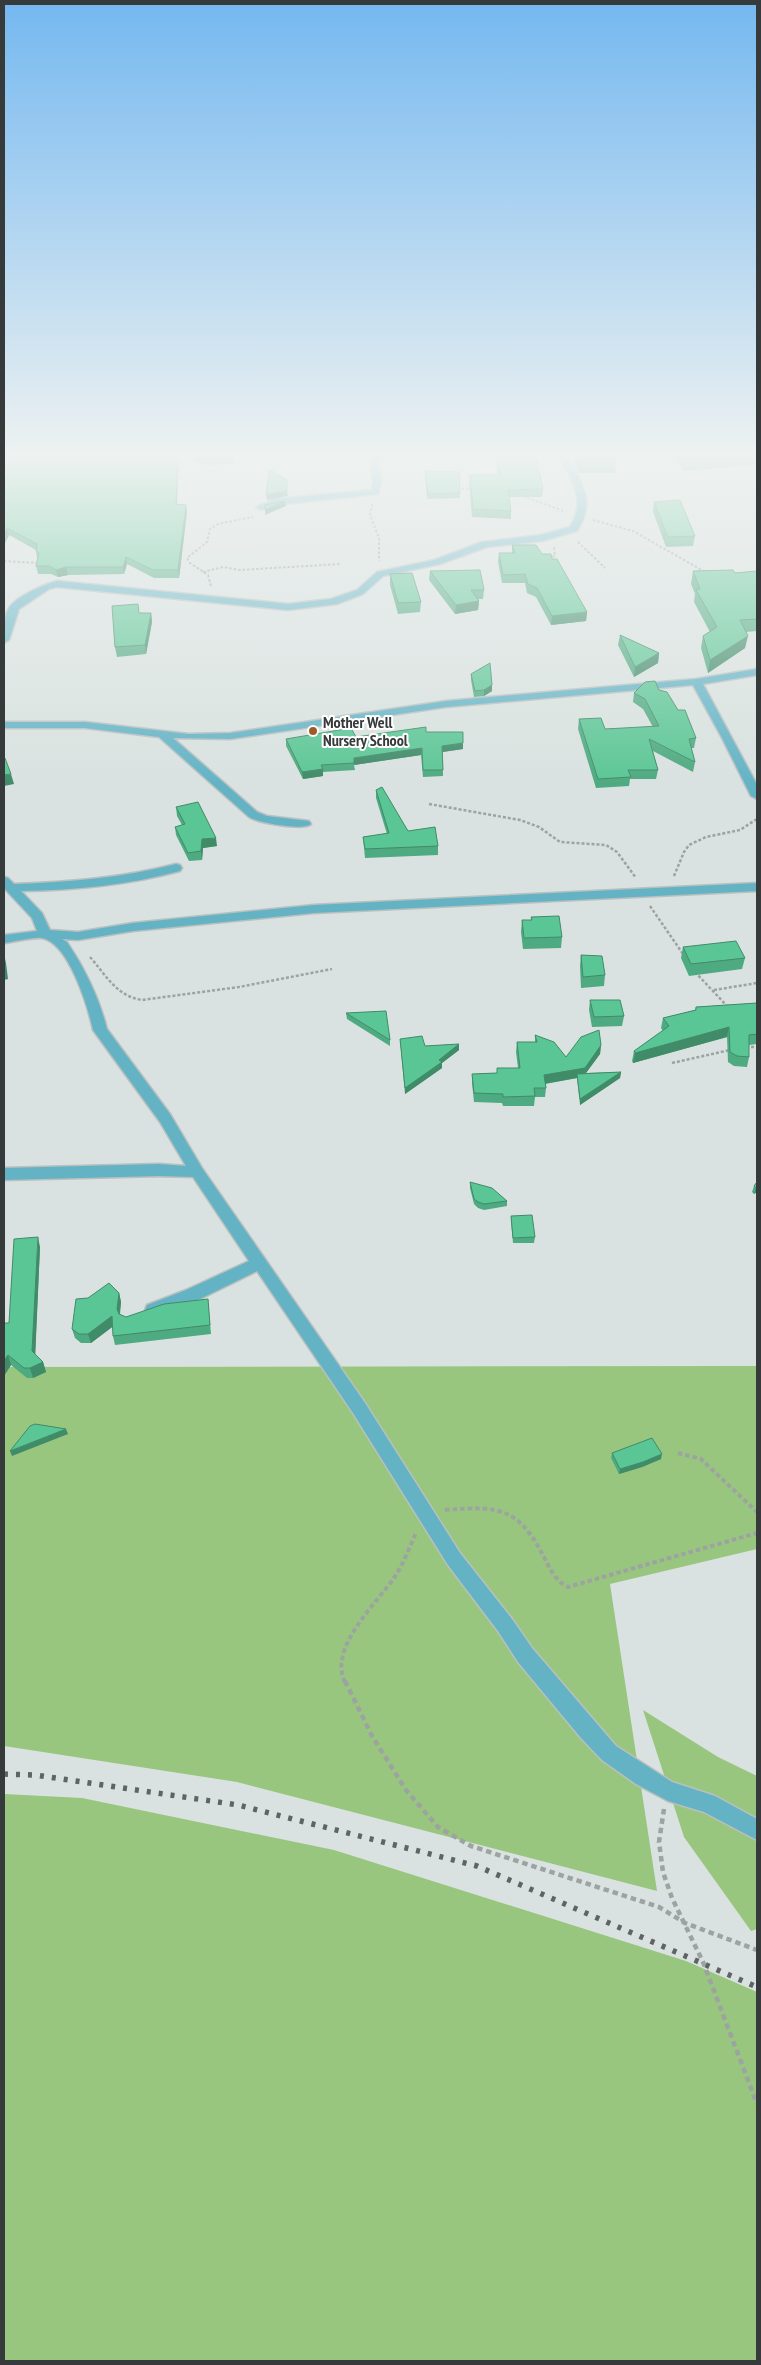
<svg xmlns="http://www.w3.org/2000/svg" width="761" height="2365" font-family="'PT Sans Narrow',sans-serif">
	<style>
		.green { fill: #98c67e }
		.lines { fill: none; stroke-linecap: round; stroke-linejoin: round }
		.minor-casing { stroke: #b9c0bf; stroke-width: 3 }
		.path-far3 { stroke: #9ca3a1; stroke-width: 2; stroke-dasharray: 2.5 2; stroke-linecap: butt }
		.path-far2 { stroke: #9ca3a1; stroke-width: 2.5; stroke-dasharray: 3 2; stroke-linecap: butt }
		.path-far1 { stroke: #9ca3a1; stroke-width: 4; stroke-dasharray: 4.5 3; stroke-linecap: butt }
		.path { stroke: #9ca3a1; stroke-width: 4.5; stroke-dasharray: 5.5 4; stroke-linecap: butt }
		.minor { fill: #63b3c5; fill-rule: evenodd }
		.rail { stroke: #5f6362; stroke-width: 5.5; stroke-dasharray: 4 8; stroke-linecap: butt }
		.wall { fill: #4eaa80 }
		.shaded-wall { fill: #408b68 }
		.building { fill: #5bc695; stroke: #408b68 }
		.poi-dot { fill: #9e5b2a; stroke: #fff; stroke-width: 2 }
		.labels { text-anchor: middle; stroke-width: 4; stroke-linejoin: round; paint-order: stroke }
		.far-poi-label { font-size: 16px; font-weight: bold; fill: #373a3a; stroke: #fff; text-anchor: start }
	</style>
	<rect width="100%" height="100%" fill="#d9e2e0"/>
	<path class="green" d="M757 1366V1549L610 1584 657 1891 237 1782 4 1746V1367Z
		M643 1710 718 1757 757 1776V1929L751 1931 684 1837Z
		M4 1794 82 1798 334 1850 686 1961 757 1992V2361H4Z"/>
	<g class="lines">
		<g class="minor-casing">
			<path id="minor" d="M377 454H388L379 460 381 482 378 494 276 505 261 510 256 507 274 499 371 490 373 482 370 459Z
				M558 454H566C581 483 597 500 577 531L542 541 487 547 440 564 383 576 363 594 337 604 288 610 57 587 49 589 19 609 9 640 4 643C4 632 3 618 9 608 15 597 45 584 57 581L288 604 331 599 357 590 377 572 434 560 482 542 541 535 570 527C587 498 571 481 558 454Z
				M757 669V675L703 684 757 785V799L751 796 722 738 693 685 446 707 230 739 173 738 257 812 267 816 309 821 311 824C304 831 259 823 249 817L159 737 85 728H4V722H85L189 734 230 733 446 701 696 679Z
				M176 864 180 865 182 868 180 871C128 885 76 890 21 891L42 913 50 930 78 932 133 923 314 905 757 883V891L314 913 133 931 78 940 62 939 67 942C85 969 99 997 107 1029L170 1114 202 1168 365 1403 460 1553 512 1619 532 1648 616 1746 672 1782 715 1796 757 1819V1840L704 1812 668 1801 636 1784 602 1760 581 1738 518 1662 498 1631 448 1565 353 1413 257 1271 198 1300 153 1317 147 1315 145 1310 147 1305 186 1290 249 1261 193 1177 159 1176 4 1180V1168L159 1164 186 1166 160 1122 93 1030C88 1007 69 943 42 938 31 937 15 942 4 943V935L37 931 32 918 4 888V877L8 878 14 884C69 882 122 878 176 864Z"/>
		</g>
		<path class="path-far3" d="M457 489 473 488
			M523 496 566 512
			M372 504 370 515 379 538V561
			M593 520 633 531 707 573
			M578 542 605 568
			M548 558 555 556 554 547
			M4 561 40 563
			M203 572 223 567 240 570 340 564
			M211 586 208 575 190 563 187 558 207 542 210 529 218 524 253 517"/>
		<path class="path-far2" d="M429 804 520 820 539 827 560 842 606 845 617 852 636 878
			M674 876 684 852 689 845 706 837 740 830 757 819
			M650 906 683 954
			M90 957C106 975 116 996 142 1000L239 987 332 969
			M695 972 728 1007
			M714 990 757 983
			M746 1047H757
			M672 1063 730 1050"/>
		<path class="path-far1" d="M678 1453 701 1459 757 1512
			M445 1510C502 1505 520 1509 546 1561 551 1571 557 1582 568 1587L757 1533
			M345 1682C328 1648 376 1604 394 1578 403 1565 409 1548 416 1533"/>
		<path class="path" d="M345 1681 372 1736 406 1790 438 1827 471 1846 659 1907 685 1923 757 1950
			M664 1809 659 1842 663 1872 672 1898 703 1962 757 2104"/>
		<use href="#minor" class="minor"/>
		<path class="rail" d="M4 1774 35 1775 238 1805 477 1866 757 1987"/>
	</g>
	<path class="wall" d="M4 454H179L177 504 186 505 187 512 179 578H154L127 564 124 574 68 575 58 577 51 574H38L36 566 38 559 37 558 36 550 9 535 4 545Z
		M182 454H233L234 464 205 465Z
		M495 454H535L543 489 542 497H509L511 511V519L472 517 469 483 470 475H498L496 467Z
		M575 454H614L616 463 615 473H579L575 467Z
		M671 454H757V464L684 471Z
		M425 471 460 493V498L427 499 425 477Z
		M654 502 695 536 693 546 666 547 653 512Z
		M512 545 542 554 552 559 587 612 586 621 551 625 536 597 527 593 525 583H502L498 562 499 553H512Z
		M430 571 484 590 483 599H478L479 601 478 610 455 614 429 580Z
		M693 571 735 573 757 571V631L746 632 745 648 708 673 701 648 703 636 710 632 694 602 695 594 691 584Z
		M390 574 421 602 420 612 398 614 390 585Z
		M139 613H151L152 622 146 654 117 657 115 647Z
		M620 635 659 653 658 663 634 677 618 645Z
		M471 674 492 685V691L484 696 474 697 471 680Z
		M659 690 696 738 694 748H691L695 762 693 772 653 751 658 770 656 779H630L629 786 596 788 578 729 579 719 605 729 653 727 643 709 633 702 634 693Z
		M426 732 463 749 443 752V776L423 777 421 755 354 765 355 770 323 772V776L303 779 286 746V739L356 737Z
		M376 790 408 831 438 846V855L365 858 363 837 387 834 376 798Z
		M176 807 217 846 203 848 202 860 189 861 176 835 175 827 182 825 177 816Z
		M531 917 562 937 561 948 523 949 521 932 522 920H531Z
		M683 947 745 958 742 969 689 976 681 958Z
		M581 955 605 975 604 986 581 988 580 966Z
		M590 1000 624 1016 622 1026 592 1027 589 1010Z
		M757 1003V1044L749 1045V1057L747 1067 734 1066 728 1062 727 1037 633 1063 632 1061 634 1051 663 1031 661 1028 663 1018 695 1010 696 1007Z
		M346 1013 390 1040V1046L347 1019Z
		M535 1035 566 1057 601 1045 600 1054 586 1073 621 1072 620 1078 580 1105 577 1078 545 1084 546 1088 545 1097H535L534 1106H503L502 1103 474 1102 472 1083V1074L497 1073V1068H518L516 1052 517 1042H535Z
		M400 1039 425 1046 459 1044V1050L442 1063V1068L405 1094Z
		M470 1182 507 1201V1206L484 1210 478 1208 474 1204 470 1188Z
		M757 1182V1192L754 1194 752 1192 754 1186Z
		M511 1216 535 1237 534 1243H513L511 1221Z
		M40 1247 35 1355 43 1362 46 1372 33 1378H27L11 1365 4 1376V1323H9Z
		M119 1293 121 1302 120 1315 126 1317 208 1299 211 1334 115 1345 113 1336V1326L91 1343H81L75 1338 72 1329 88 1298Z
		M612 1453 661 1459 642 1467 619 1474 611 1458Z"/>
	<path class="shaded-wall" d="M178 454H179L176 512V504Z
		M287 491 288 496 267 500 266 495Z
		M285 501 286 506 265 515V510Z
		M186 505 187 512 179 578 178 570Z
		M7 528 9 535 4 545V535Z
		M126 557 127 564 124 574 123 567Z
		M66 567 68 575 58 577 56 570Z
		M479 601 478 610 455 614 456 605Z
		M587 612 586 621 551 625 552 616Z
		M151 613 152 622 146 654 145 645Z
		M748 636 745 648 708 673 710 660Z
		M659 653 658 663 634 677 635 667Z
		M492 685V691L484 696V690Z
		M463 743V749L442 752V746Z
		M422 748 421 755 354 765V758Z
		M323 769V776L303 779 302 772Z
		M11 774 14 784 4 786V775Z
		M216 838 217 846 203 848 202 860 201 851 202 839Z
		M4 954 6 963 8 979 4 980Z
		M729 1027 727 1037 633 1063 635 1053Z
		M459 1044V1050L442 1063V1068L405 1094V1088Z
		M601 1045 600 1054 583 1077 577 1074V1078L543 1084 544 1075Z
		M621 1072 620 1078 580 1105V1099Z
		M757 1187V1192L754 1194 756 1188Z
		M38 1237 40 1247 35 1361 32 1351Z
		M119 1293 121 1302 119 1319 117 1309Z
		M112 1316 115 1325 91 1343 88 1334Z
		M8 1355 11 1365 4 1376V1361Z
		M43 1362 46 1372 33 1378 30 1368Z
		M66 1429 68 1434 12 1456 10 1451Z
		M662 1454 661 1459 642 1467 619 1474 620 1469Z"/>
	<path class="building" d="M4 454H178L176 504 186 505 178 570H153L126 557 123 567H66L56 570 49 566H36L39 553 36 551 37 544 7 528 4 535Z
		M196 454H233L234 457 204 458Z
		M496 454H535L543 489 508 490 511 511 473 509 470 475H501L496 460Z
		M576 454H614L616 463H580L576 457Z
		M269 469 287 480V491L266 495Z
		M425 471 459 472 460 493 428 494Z
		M680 500 695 536 668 537 654 502Z
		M285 501 265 510V505Z
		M512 545H536L542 554H551L552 559H557L587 612 552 616 537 588 528 584 525 574 503 575 499 553H515Z
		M480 570 484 590H471L479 601 456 605 430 571Z
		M733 570 735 573 757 571V619L740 620 748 636 710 660 703 636 717 627 696 590 700 589 693 571Z
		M412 573 421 602 398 603 390 574Z
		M138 604 139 613H151L145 645 115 647 112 606Z
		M620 635 659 653 635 667Z
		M490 663 492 685 484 690 475 691 471 674Z
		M655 681 659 690 667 692 678 710H685L696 738 689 739 695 762 649 739 658 770H628L631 777 598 779 579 719 601 718 605 729 659 726 645 699 634 693 645 682Z
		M426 727V732H463V743L442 746 443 770H423L422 748 354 758V763L321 765 323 769 302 772 286 739 351 728 356 737Z
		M4 758H5L11 774 4 775Z
		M382 787 408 831 435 827 438 846 365 849 363 837 389 833 376 790Z
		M198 802 216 838 202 839 201 851 188 853 175 827 185 824 176 807Z
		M559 916 562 937 524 938 522 920H532L531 917Z
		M736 941 745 958 691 964 683 947Z
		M581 955 602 956 605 975 583 977Z
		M590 1000H620L624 1016 594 1017Z
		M757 1003V1034L749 1035V1057L737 1056 730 1052 729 1027 635 1053 634 1051 669 1026 663 1018 696 1010V1007Z
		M386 1011 390 1040 346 1013Z
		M599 1030 601 1045 585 1068 544 1075 546 1088H534L535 1096 503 1097V1094L474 1093 472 1074 497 1073V1068H520L517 1042H537L535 1035 554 1042 566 1057 581 1037Z
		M422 1036 425 1046 459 1044 439 1060 442 1062 405 1088 400 1039Z
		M621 1072 580 1099 577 1074Z
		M470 1182 492 1188 507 1201 484 1204 478 1202 474 1199Z
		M757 1182V1187L756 1188 754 1186Z
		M532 1215 535 1237 513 1238 511 1216Z
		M38 1237 32 1351 43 1362 30 1368H24L8 1355 4 1361V1323H9L14 1239Z
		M109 1283 119 1293 117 1309 119 1314 126 1317 164 1304 208 1299 210 1325 113 1336 112 1316 88 1334H79L72 1329 76 1299 88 1298Z
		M35 1424 66 1429 10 1451 30 1426Z
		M652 1438 662 1454 643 1462 620 1469 612 1453Z"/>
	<linearGradient id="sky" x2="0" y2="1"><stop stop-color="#74b8f0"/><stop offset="0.58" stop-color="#eef2f1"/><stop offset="1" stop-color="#eef2f1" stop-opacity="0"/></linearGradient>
	<rect width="761" height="785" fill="url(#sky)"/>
	<circle class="poi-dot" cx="313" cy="731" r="5"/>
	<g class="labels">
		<g class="far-poi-label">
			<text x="323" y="728">Mother Well<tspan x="323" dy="18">Nursery School</tspan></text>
		</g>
	</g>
	<rect width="761" height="2365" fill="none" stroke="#373a3a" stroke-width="10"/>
</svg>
